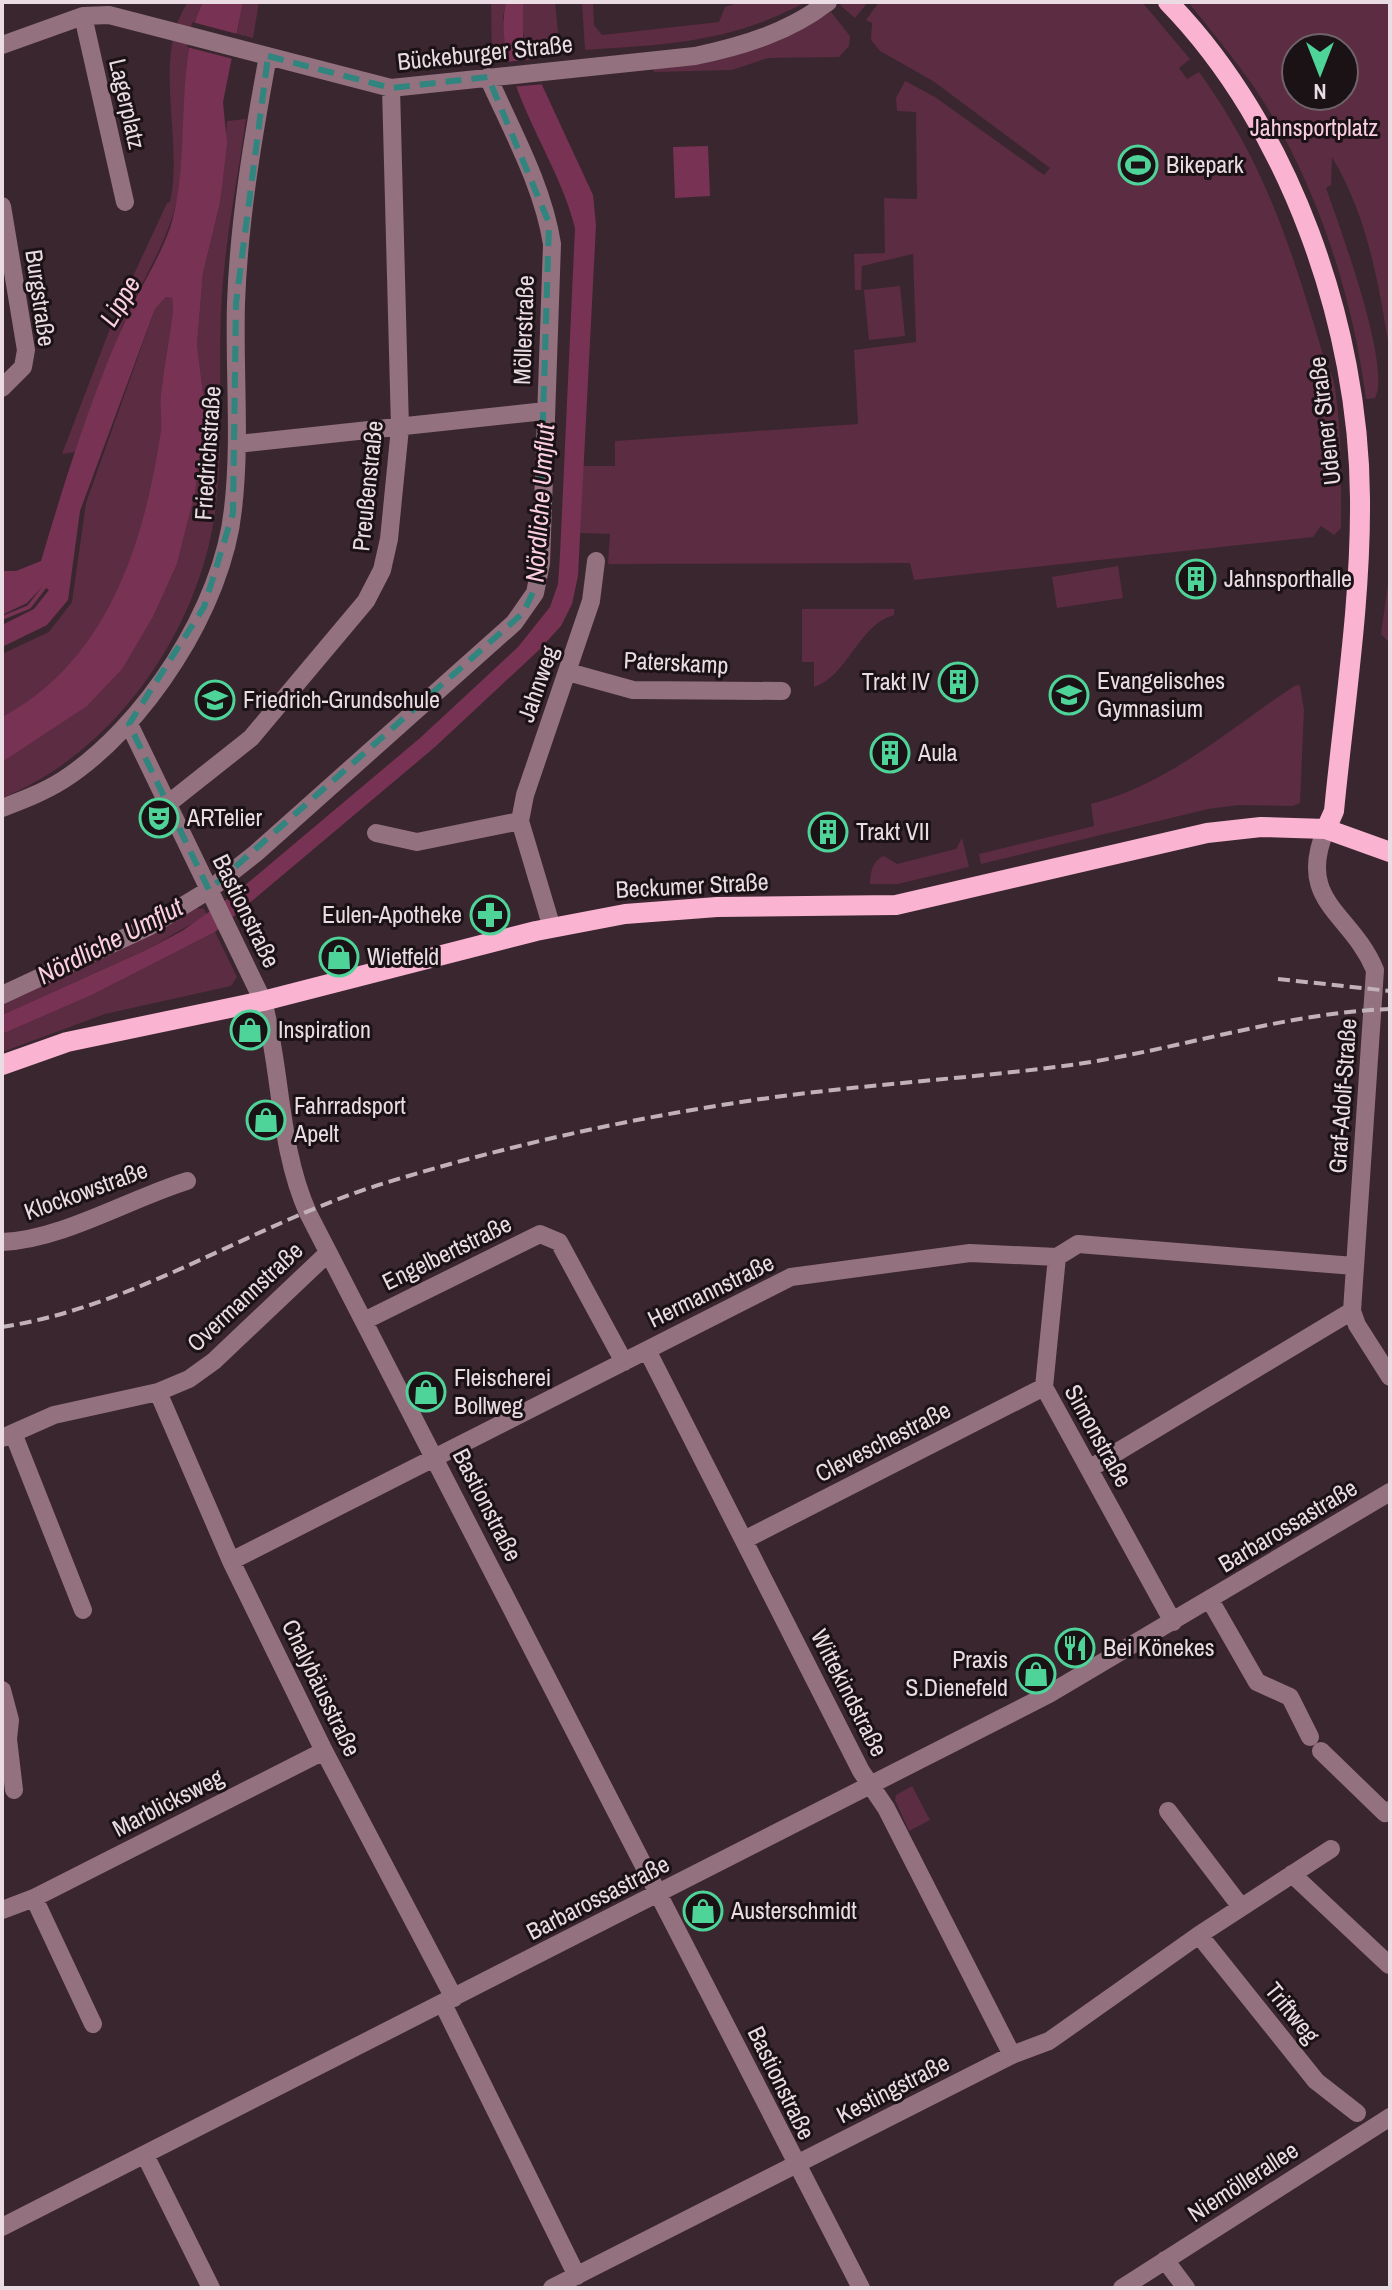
<svg xmlns="http://www.w3.org/2000/svg" width="1392" height="2290" font-family="'Archivo Narrow',sans-serif">
	<style>
		.green { fill: #5c2c42; fill-rule: evenodd }
		.water { fill: #773254 }
		.pier { fill: #3a262e }
		.lines { fill: none; stroke-linecap: round; stroke-linejoin: round }
		.stream { stroke: #773254; stroke-width: 4 }
		.minor { stroke: #93717f; stroke-width: 18 }
		.major { stroke: #fab4d2; stroke-width: 20 }
		.rail { stroke: #c1b1b8; stroke-width: 4; stroke-dasharray: 12 6; stroke-linecap: butt }
		.marked { fill: none; stroke: #30857f; stroke-width: 6; stroke-dasharray: 16 10; stroke-linejoin: round }
		.labels { text-anchor: middle; stroke-width: 6; stroke-linejoin: round; paint-order: stroke }
		.street-label { font-size: 24px; fill: #eadce2; stroke: #1b1216 }
		.park-label { font-size: 24px; fill: #f9cee0; stroke: #1b1216 }
		.poi-label { font-size: 24px; fill: #eadce2; stroke: #1b1216; text-anchor: start }
		.water-label { font-size: 26px; font-style: italic; fill: #fbcfe1; stroke: #1b1216 }
	</style>
	<rect width="100%" height="100%" fill="#3a262e"/>
	<path class="green" d="M188 2H203C175 57 190 137 178 196 168 242 143 278 125 320 107 363 93 409 75 452L62 454 116 313 167 203 170 202C184 141 151 57 188 2Z
		M243 2H259L253 38 237 34Z
		M491 2H506L503 17 508 59 492 61Z
		M523 2H555L560 52 528 57 521 22Z
		M582 2H593L594 25 602 35 719 22 725 7 741 2H806C729 43 670 44 585 50Z
		M844 2H868L855 18 840 5Z
		M879 2H1142L1190 59 1179 68 1187 79 1199 72C1263 160 1291 246 1321 348 1325 361 1333 374 1335 388 1342 435 1341 481 1341 528L1334 535 1321 526 1313 537 914 580 910 563 608 564 610 534 580 533 583 466H615V441L858 424 854 350 916 342 913 254 862 266 861 290H855L854 254 885 253 884 198 917 199 916 112 897 111 896 98 905 81 935 97 1044 175 1050 168 933 81 880 51 871 40 872 23 866 20Z
		M1188 2H1390V354C1379 285 1368 217 1332 157L1331 185 1326 188C1339 225 1392 367 1375 398L1366 399C1352 291 1314 175 1252 84 1232 56 1210 29 1188 2ZM1296 48H1344V96H1296Z
		M831 12 850 36 849 46 839 57 768 58 732 70 654 72V67C719 61 775 46 831 12Z
		M246 119C238 177 226 235 222 294 217 366 225 440 215 513 198 632 114 753 2 798V762L123 668 153 617 177 564 195 493 205 409 197 345 203 273 220 203 227 121Z
		M900 286 905 336 869 340 864 290Z
		M166 297 172 298 173 309C170 337 164 365 161 393 159 405 162 417 161 430 144 542 110 661 2 717V654L49 632 72 602 86 503 155 309Z
		M1118 566 1123 598 1057 608 1052 577Z
		M1390 569V643L1381 634Z
		M802 609H894V615C859 624 848 676 814 687V662H802Z
		M1296 685 1300 686 1304 710 1300 803 1293 806 1239 805 1208 809 981 864 979 854 1094 826 1091 804C1172 783 1228 729 1296 685Z
		M962 838 969 867 898 884H870C870 872 873 860 884 856L897 864 956 849Z
		M194 908 204 909 207 915 146 950 2 1015V1003L92 964Z
		M215 932 237 977 231 986 105 1014 2 1052V1034L92 995Z
		M912 1786 930 1820 909 1831 895 1800 896 1795Z"/>
	<path class="water" d="M203 2H243L223 102 227 144 220 203 203 273 197 345 205 409 195 493 177 564 153 617 123 668 87 706 2 762V717C109 660 144 542 161 430 162 417 159 405 161 393 164 365 170 337 173 309L172 298 166 297 155 309 80 511 68 600 47 625 2 647V625L34 609 49 590 43 586 27 603 2 615V571H16L41 561C65 480 91 396 126 319 140 287 160 258 171 225 192 158 173 61 203 2Z
		M506 2H523V44L593 195 596 225 578 576 572 604 561 626 539 650 435 747 215 932 92 995 2 1034V1015L146 950 182 931 237 892 420 738 518 647 550 607 558 584 560 555 575 228C558 156 490 75 506 2Z
		M708 146 710 196 675 198 673 147Z"/>
	<path class="pier" d="M192 22 241 35 233 59 187 47Z
		M534 59 545 84 511 87 505 62Z"/>
	<g class="lines">
		<path class="stream" d="M2 618 29 607 46 585"/>
		<path class="minor" d="M83 16 125 202
			M2 45 83 16 109 15 391 88 695 56C743 46 789 32 828 2
			M2 206 26 350 23 367 2 388
			M238 444 545 411
			M568 672 633 690 782 691
			M129 724 263 1001C282 1071 278 1146 308 1213L861 2288
			M169 803 251 738 366 601 382 570 389 539 400 428 391 88
			M2 808C23 800 44 792 63 780 144 728 223 607 233 509 241 440 234 372 236 303 239 220 253 137 268 56
			M1326 829C1295 902 1351 912 1375 970L1352 1311 1357 1325 1390 1377
			M376 833 417 842 520 821
			M552 928 520 821 525 795 591 601 596 561
			M2 995 150 926 209 890 256 853 514 623 535 593 541 563 552 244C543 186 512 131 488 77
			M2 1242C61 1240 129 1199 187 1181
			M1057 1257 1044 1387 1173 1622
			M364 1321 540 1234 559 1242 624 1362
			M647 1350 861 1771 886 1808 1012 2055
			M158 1392 231 1561 324 1751 454 1998
			M13 1433 83 1610
			M2 1438 54 1415 158 1392 189 1379 214 1361 328 1253
			M1089 1469 1352 1311
			M744 1540 1044 1387
			M231 1561 791 1277 970 1253 1057 1257 1078 1244 1354 1266
			M1210 1600 1257 1682 1290 1697 1310 1737
			M2 1690 10 1720 8 1739 2 1740
			M8 1739 14 1790
			M1321 1751 1385 1813 1390 1810
			M1168 1811 1241 1907
			M1292 1874 1389 1965
			M34 1898 93 2024
			M2 1910 34 1898 324 1751
			M1199 1935 1316 2081 1357 2113
			M443 2004 577 2276
			M145 2155 211 2288
			M2 2227 1049 1694 1390 1492
			M1165 2260 1186 2288
			M552 2288 1012 2055 1049 2041 1199 1935 1331 1849
			M1122 2288 1390 2117"/>
		<path class="major" d="M1168 2C1290 127 1359 326 1360 498 1361 603 1344 708 1334 811L1326 829
			M2 1065 67 1042 263 1001 536 931 625 914 717 907 896 905 1207 833 1261 827 1326 829 1390 852"/>
		<path class="rail" d="M1278 979 1390 991
			M2 1327C138 1306 254 1223 385 1183 499 1148 617 1121 735 1103 847 1085 960 1080 1071 1065 1178 1050 1282 1013 1390 1009"/>
	</g>
	<path class="marked" d="M268 56 391 88 488 77 549 223 538 582 523 613 209 890 129 724 204 607 233 513 236 303Z"/>
	<defs>
		<g id="stadium-ring" transform="scale(2)"><circle r="9.5" fill="#1b1216" stroke="#4ed399" stroke-width="1.5"/><path d="M0-5a6.5 5 0 1 0 0 10a6.5 5 0 1 0 0-10ZM-3.5-1.8h7v3.6h-7Z" fill="#4ed399"/></g>
		<g id="building-ring" transform="scale(2)"><circle r="9.5" fill="#1b1216" stroke="#4ed399" stroke-width="1.5"/><path d="M-4-6H4V6H1V3H-1V6H-4ZM-2.5-4.3h1.7v1.8h-1.7ZM.8-4.3h1.7v1.8H.8ZM-2.5-1h1.7V.8h-1.7ZM.8-1h1.7V.8H.8Z" fill="#4ed399"/></g>
		<g id="school-ring" transform="scale(2)"><circle r="9.5" fill="#1b1216" stroke="#4ed399" stroke-width="1.5"/><path d="M0-5L7-2L0 1L-7-2ZM-4 1L0 2.5L4 1V4Q0 6-4 4Z" fill="#4ed399"/></g>
		<g id="theatre-ring" transform="scale(2)"><circle r="9.5" fill="#1b1216" stroke="#4ed399" stroke-width="1.5"/><path d="M-5-5.5Q0-4 5-5.5V0Q5 5 0 6Q-5 5-5 0ZM-3.3-2.5H-1v1.5H-3.3ZM1-2.5H3.3v1.5H1ZM-2.8 1Q0 5.5 2.8 1Z" fill="#4ed399"/></g>
		<g id="pharmacy-ring" transform="scale(2)"><circle r="9.5" fill="#1b1216" stroke="#4ed399" stroke-width="1.5"/><path d="M-2-6h4v4h4v4h-4v4h-4v-4h-4v-4h4Z" fill="#4ed399"/></g>
		<g id="shop-ring" transform="scale(2)"><circle r="9.5" fill="#1b1216" stroke="#4ed399" stroke-width="1.5"/><path d="M-5-2.5h2.3a2.7 3.5 0 0 1 5.4 0H5L5.5 6h-11ZM-1.5-2.5h3a1.5 2.3 0 0 0-3 0Z" fill="#4ed399"/></g>
		<g id="restaurant-ring" transform="scale(2)"><circle r="9.5" fill="#1b1216" stroke="#4ed399" stroke-width="1.5"/><path d="M-5-6h1v4h1v-4h1v4h1v-4h1v5L-1.5 .5V6h-2V.5L-5-1ZM5-6V6H3V1.5H1.5Q1.5-4 5-6Z" fill="#4ed399"/></g>
	</defs>
	<g fill-rule="evenodd">
		<use href="#stadium-ring" x="1138" y="165"/>
		<use href="#building-ring" x="1196" y="579"/>
		<use href="#building-ring" x="958" y="682"/>
		<use href="#school-ring" x="1069" y="695"/>
		<use href="#school-ring" x="215" y="700"/>
		<use href="#building-ring" x="890" y="753"/>
		<use href="#theatre-ring" x="159" y="818"/>
		<use href="#building-ring" x="828" y="832"/>
		<use href="#pharmacy-ring" x="490" y="915"/>
		<use href="#shop-ring" x="339" y="957"/>
		<use href="#shop-ring" x="250" y="1030"/>
		<use href="#shop-ring" x="266" y="1120"/>
		<use href="#shop-ring" x="426" y="1392"/>
		<use href="#restaurant-ring" x="1075" y="1648"/>
		<use href="#shop-ring" x="1036" y="1674"/>
		<use href="#shop-ring" x="703" y="1911"/>
	</g>
	<g class="labels">
		<g class="street-label">
			<text transform="translate(485 53) rotate(-6)" y="8">Bückeburger Straße</text>
			<text transform="translate(127 104) rotate(77)" y="8">Lagerplatz</text>
			<text transform="translate(40 298) rotate(82)" y="8">Burgstraße</text>
			<text transform="translate(524 330) rotate(-88)" y="8">Möllerstraße</text>
			<text transform="translate(1325 421) rotate(-97)" y="8">Udener Straße</text>
			<text transform="translate(208 453) rotate(-86)" y="8">Friedrichstraße</text>
			<text transform="translate(368 486) rotate(-84)" y="8">Preußenstraße</text>
			<text transform="translate(676 663) rotate(3)" y="8">Paterskamp</text>
			<text transform="translate(538 684) rotate(-71)" y="8">Jahnweg</text>
			<text transform="translate(692 886) rotate(-3)" y="8">Beckumer Straße</text>
			<text transform="translate(246 911) rotate(64)" y="8">Bastionstraße</text>
			<text transform="translate(1343 1096) rotate(-86)" y="8">Graf-Adolf-Straße</text>
			<text transform="translate(86 1191) rotate(-20)" y="8">Klockowstraße</text>
			<text transform="translate(447 1253) rotate(-26)" y="8">Engelbertstraße</text>
			<text transform="translate(711 1291) rotate(-26)" y="8">Hermannstraße</text>
			<text transform="translate(245 1297) rotate(-43)" y="8">Overmannstraße</text>
			<text transform="translate(1098 1436) rotate(61)" y="8">Simonstraße</text>
			<text transform="translate(883 1442) rotate(-27)" y="8">Cleveschestraße</text>
			<text transform="translate(487 1505) rotate(63)" y="8">Bastionstraße</text>
			<text transform="translate(1288 1526) rotate(-31)" y="8">Barbarossastraße</text>
			<text transform="translate(321 1688) rotate(64)" y="8">Chalybäusstraße</text>
			<text transform="translate(849 1693) rotate(63)" y="8">Wittekindstraße</text>
			<text transform="translate(168 1803) rotate(-27)" y="8">Marblicksweg</text>
			<text transform="translate(598 1898) rotate(-27)" y="8">Barbarossastraße</text>
			<text transform="translate(1292 2013) rotate(51)" y="8">Triftweg</text>
			<text transform="translate(781 2083) rotate(64)" y="8">Bastionstraße</text>
			<text transform="translate(893 2089) rotate(-27)" y="8">Kestingstraße</text>
			<text transform="translate(1243 2182) rotate(-33)" y="8">Niemöllerallee</text>
		</g>
		<g class="park-label">
			<text x="1314" y="136">Jahnsportplatz</text>
		</g>
		<g class="poi-label">
			<text x="1166" y="173">Bikepark</text>
			<text x="1224" y="587">Jahnsporthalle</text>
			<text x="1097" y="689">Evangelisches<tspan x="1097" dy="28">Gymnasium</tspan></text>
			<text x="930" y="690" text-anchor="end">Trakt IV</text>
			<text x="243" y="708">Friedrich-Grundschule</text>
			<text x="918" y="761">Aula</text>
			<text x="187" y="826">ARTelier</text>
			<text x="856" y="840">Trakt VII</text>
			<text x="462" y="923" text-anchor="end">Eulen-Apotheke</text>
			<text x="367" y="965">Wietfeld</text>
			<text x="278" y="1038">Inspiration</text>
			<text x="294" y="1114">Fahrradsport<tspan x="294" dy="28">Apelt</tspan></text>
			<text x="454" y="1386">Fleischerei<tspan x="454" dy="28">Bollweg</tspan></text>
			<text x="1103" y="1656">Bei Könekes</text>
			<text x="1008" y="1668" text-anchor="end">Praxis<tspan x="1008" dy="28">S.Dienefeld</tspan></text>
			<text x="731" y="1919">Austerschmidt</text>
		</g>
		<g class="water-label">
			<text transform="translate(120 301) rotate(-59)" y="9">Lippe</text>
			<text transform="translate(540 503) rotate(-86)" y="9">Nördliche Umflut</text>
			<text transform="translate(110 941) rotate(-27)" y="9">Nördliche Umflut</text>
		</g>
	</g>
	<rect width="1392" height="2290" fill="none" stroke="#eadce2" stroke-width="8"/>
	<g transform="translate(1320 72) rotate(180)"><circle r="38" fill="#1b1216" stroke="#6e6368" stroke-width="2"/>
	<path d="M0-6L14 30L0 20L-14 30Z" fill="#4ed399"/>
	<text y="-12" font-size="22" font-weight="bold" text-anchor="middle" fill="#eadce2">N</text>
	</g>
</svg>
